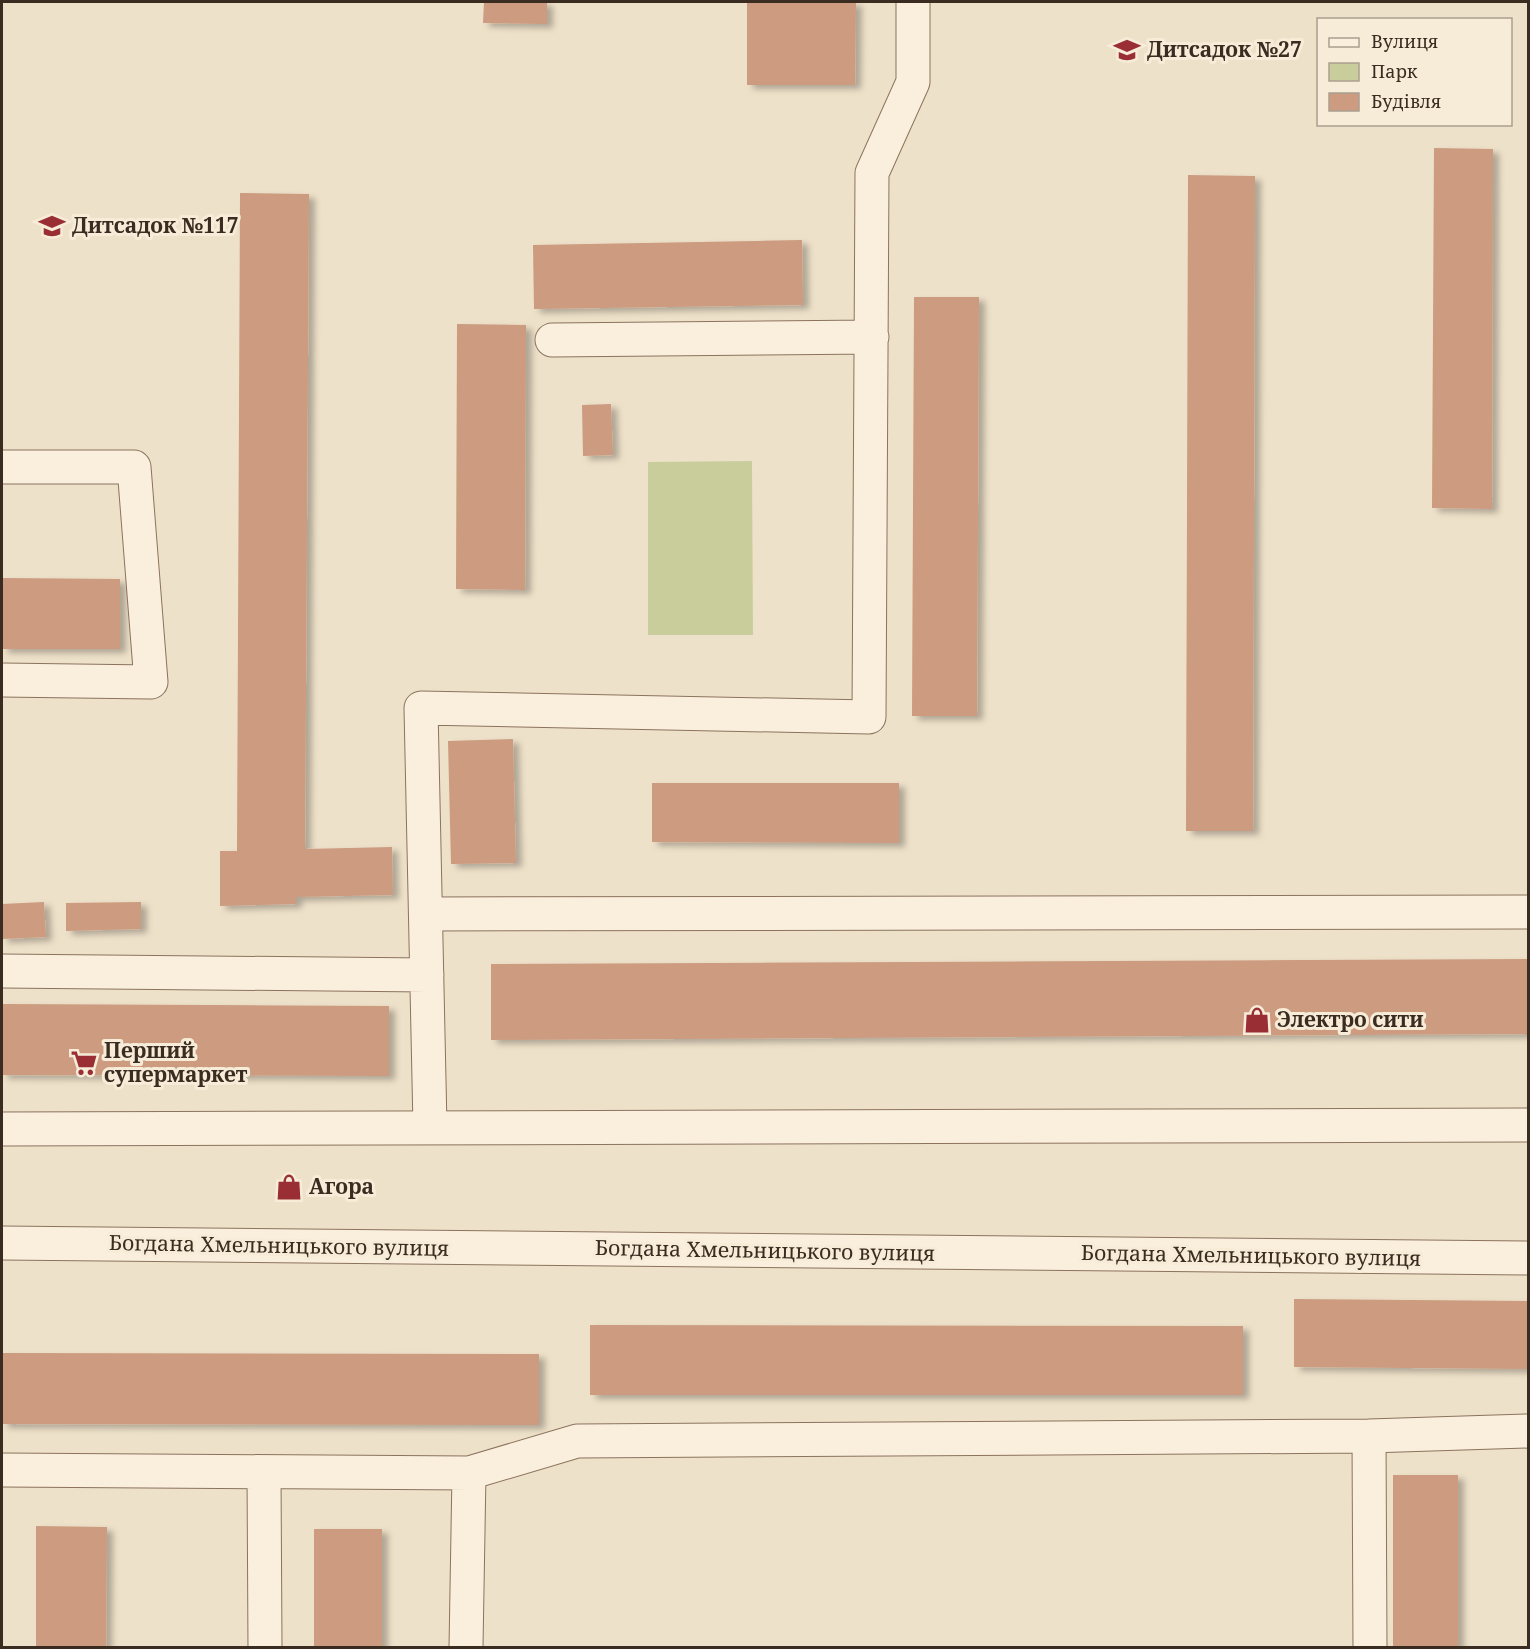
<svg xmlns="http://www.w3.org/2000/svg" width="1530" height="1649" font-family="'Noto Serif',serif">
	<style>
		.green { fill: #c9cd9c }
		.building { fill: #cc9b80; filter: url(#shadow) }
		.lines { fill: none; stroke-linecap: round; stroke-linejoin: round }
		.minor-casing { stroke: #8b735e; stroke-width: 35 }
		.minor { stroke: #f9efdc; stroke-width: 33 }
		.labels { text-anchor: middle; stroke-width: 6; stroke-linejoin: round; paint-order: stroke }
		.poi-label { font-size: 21px; font-weight: bold; fill: #3b2c21; stroke: #f6ecd8; text-anchor: start }
		.street-label { font-size: 21px; fill: #3b2c21; stroke: #f6ecd8 }
	</style>
	<defs>
		<filter id="shadow"><feDropShadow dx="6" dy="4" stdDeviation="3" flood-color="#0004"/></filter>
	</defs>
	<rect width="100%" height="100%" fill="#eee1c9"/>
	<path class="green" d="M752 461 753 635H648V462Z"/>
	<path class="building" d="M484 2H547V24L483 23Z
		M747 2H856L855 85H747Z
		M1434 148 1493 149 1492 509 1432 508Z
		M1188 175 1255 176 1253 831H1186Z
		M240 193 309 194 305 849 392 847 393 895 296 897V904L220 906V851H237Z
		M802 240 803 305 534 309 533 245Z
		M914 297H979L977 716H912Z
		M457 324 526 325 525 590 456 589Z
		M611 404 613 455 583 456 582 405Z
		M2 578 120 579V649H2Z
		M513 739 516 863 451 864 448 741Z
		M652 783H899V843L652 842Z
		M44 902 46 937 2 939V904Z
		M141 902V929L66 931V903Z
		M1528 959V1034L491 1040V964Z
		M2 1004 389 1006V1076L2 1075Z
		M1294 1299 1528 1301V1369L1294 1367Z
		M590 1325 1243 1326V1395H590Z
		M2 1353 539 1354V1425L2 1424Z
		M1393 1475H1458V1648H1393Z
		M36 1526 107 1527 106 1648H36Z
		M314 1529H382V1648H314Z"/>
	<g class="lines">
		<g class="minor-casing">
			<path id="minor" d="M552 340 872 337
				M2 467H134L151 682 2 680
				M426 914 1528 912
				M2 971 427 975
				M430 1127 421 708 869 717 872 173 913 82V2
				M2 1129 1528 1125
				M2 1243 1528 1258
				M1369 1436 1528 1431
				M2 1470 469 1473
				M264 1472 265 1648
				M466 1648 469 1473 577 1441 1369 1436 1370 1648"/>
		</g>
		<use href="#minor" class="minor"/>
	</g>
	<defs>
		<g id="school-bare" transform="scale(2.07)"><path d="M0-5L7-2L0 1L-7-2ZM-4 1L0 2.5L4 1V4Q0 6-4 4Z" fill="#992e34" stroke="#f6ecd8" stroke-width="2.5" paint-order="stroke"/></g>
		<g id="shop-bare" transform="scale(2.07)"><path d="M-5-2.5h2.3a2.7 3.5 0 0 1 5.4 0H5L5.5 6h-11ZM-1.5-2.5h3a1.5 2.3 0 0 0-3 0Z" fill="#992e34" stroke="#f6ecd8" stroke-width="2.5" paint-order="stroke"/></g>
		<g id="supermarket-bare" transform="scale(2.07)"><path d="M-6-5.5h2.5l.6 2H6L4.5 2H-2.5L-4.4-4H-6ZM-1.5 3.2a1.3 1.3 0 1 0 .1 0ZM3 3.2a1.3 1.3 0 1 0 .1 0Z" fill="#992e34" stroke="#f6ecd8" stroke-width="2.5" paint-order="stroke"/></g>
	</defs>
	<g fill-rule="evenodd">
		<use href="#school-bare" x="1127" y="50"/>
		<use href="#school-bare" x="52" y="226"/>
		<use href="#shop-bare" x="1257" y="1020"/>
		<use href="#supermarket-bare" x="84" y="1063"/>
		<use href="#shop-bare" x="289" y="1187"/>
	</g>
	<g class="labels">
		<g class="poi-label">
			<text x="1147" y="57">Дитсадок №27</text>
			<text x="72" y="233">Дитсадок №117</text>
			<text x="1277" y="1027">Электро сити</text>
			<text x="104" y="1058">Перший<tspan x="104" dy="24">супермаркет</tspan></text>
			<text x="309" y="1194">Агора</text>
		</g>
		<g class="street-label">
			<text transform="translate(279 1246) rotate(1)" y="7">Богдана Хмельницького вулиця</text>
			<text transform="translate(765 1251) rotate(1)" y="7">Богдана Хмельницького вулиця</text>
			<text transform="translate(1251 1256) rotate(1)" y="7">Богдана Хмельницького вулиця</text>
		</g>
	</g>
	<rect width="1530" height="1649" fill="none" stroke="#3b2c21" stroke-width="6"/>
	<rect x="1317" y="18" width="195" height="108" fill="#f6ecd8" stroke="#ab9f8f" stroke-width="1.5"/>
	<rect x="1329" y="38" width="30" height="9" fill="#f9efdc" stroke="#ab9f8f" stroke-width="1.5"/>
	<text x="1371" y="48" font-size="18" fill="#3b2c21">Вулиця</text>
	<rect x="1329" y="63" width="30" height="18" fill="#c9cd9c" stroke="#ab9f8f" stroke-width="1.5"/>
	<text x="1371" y="78" font-size="18" fill="#3b2c21">Парк</text>
	<rect x="1329" y="93" width="30" height="18" fill="#cc9b80" stroke="#ab9f8f" stroke-width="1.5"/>
	<text x="1371" y="108" font-size="18" fill="#3b2c21">Будівля</text>
</svg>
